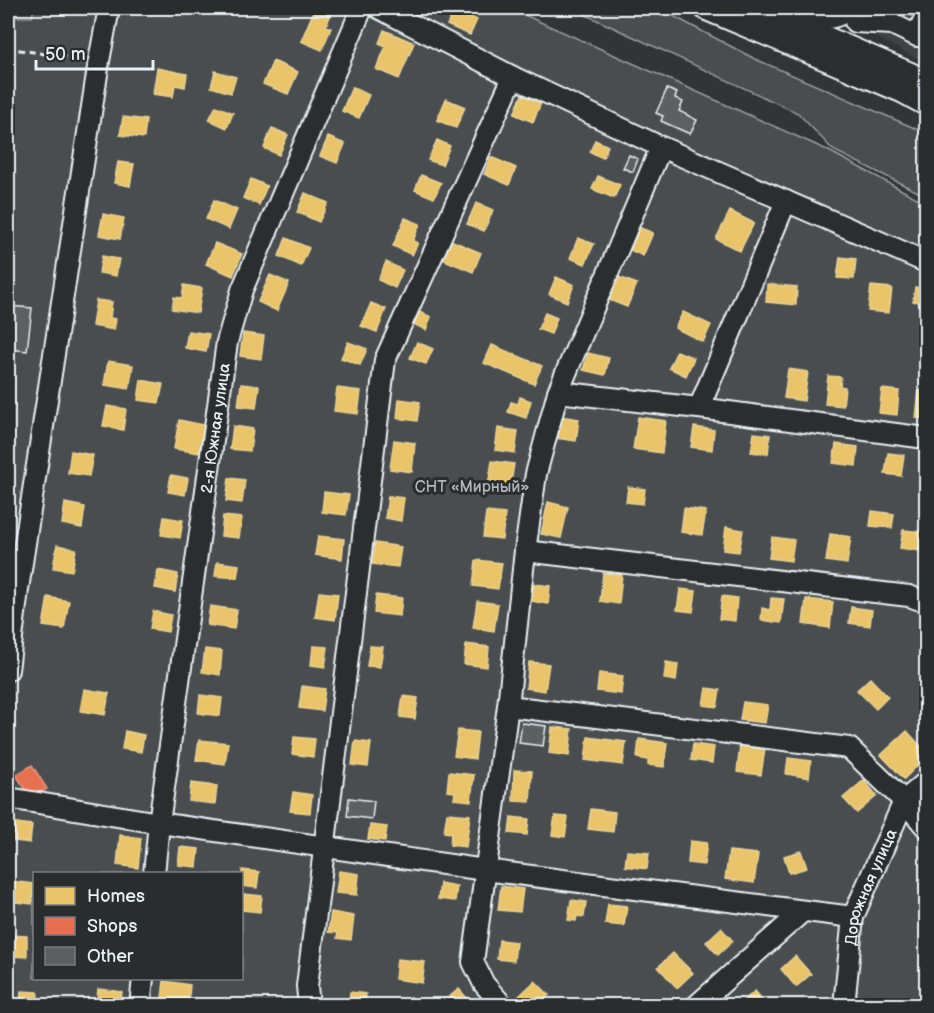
<svg xmlns="http://www.w3.org/2000/svg" width="934" height="1013" font-family="'Balsamiq Sans',sans-serif">
	<style>
		.built { fill: #3f4244 }
		.green { fill: #494d4f; stroke: #989fa4; stroke-width: 1.5; fill-rule: evenodd }
		.homes { fill: #e9c46a; stroke: #e9d295; stroke-width: 1.5 }
		.shops { fill: #e76f51; stroke: #e79683; stroke-width: 1.5 }
		.building { fill: #5c6063; stroke: #e8f1f8; stroke-width: 1.5 }
		.lines { fill: none; stroke-linecap: round; stroke-linejoin: round }
		.minor-casing { stroke: #e8f1f8; stroke-width: 24 }
		.major-casing { stroke: #e8f1f8; stroke-width: 28 }
		.path { stroke: #e8f1f8; stroke-width: 3; stroke-dasharray: 6 4.5; stroke-linecap: butt }
		.minor { stroke: #2a2d2e; stroke-width: 20 }
		.major { stroke: #2a2d2e; stroke-width: 24 }
		.labels { text-anchor: middle; stroke-width: 6; stroke-linejoin: round; paint-order: stroke }
		.street-label { font-size: 16px; fill: #e8f1f8; stroke: #2a2d2e }
		.park-label { font-size: 16px; fill: #b0b8bd; stroke: #2a2d2e }
	</style>
	<rect width="100%" height="100%" fill="#323536"/>
	<filter id="ink" filterUnits="userSpaceOnUse"><feTurbulence type="fractalNoise" baseFrequency=".0167" numOctaves="2"/><feDisplacementMap in="SourceGraphic" scale="12" xChannelSelector="R" yChannelSelector="G"/><feConvolveMatrix kernelMatrix="1 2 1 2 8 2 1 2 1" color-interpolation-filters="sRGB"/></filter>
	<g filter="url(#ink)">
		<path class="built" d="M868 8H926V63L861 29Z"/>
		<path class="green" d="M34 8H509L825 149 926 203V1005L8 1006V17H32ZM34 874H242V978H34Z
			M571 8H658L755 59 926 133V196L833 150 798 113Z"/>
		<path class="homes" d="M315 8H327L333 10 326 26 331 28 322 50 301 41Z
			M454 10 477 20 470 35 447 25Z
			M384 30 414 43 399 79 376 69 386 46 379 43Z
			M273 61 298 72 288 94 263 84Z
			M157 68 187 74 185 87 175 85 173 97 153 94Z
			M215 71 236 77 231 93 211 87Z
			M352 87 369 95 359 118 342 111Z
			M522 95 541 103 533 122 514 114Z
			M446 99 465 107 456 128 437 120Z
			M216 106 233 113 227 128 209 120Z
			M123 117 146 120 144 138 120 135Z
			M272 128 288 135 279 155 264 148Z
			M328 137 345 144 337 163 320 156Z
			M437 140 450 146 442 165 428 160Z
			M595 140 608 146 603 158 590 152Z
			M491 157 516 168 509 185 484 174Z
			M118 162 134 164 130 186 114 183Z
			M421 175 441 183 434 198 415 190Z
			M598 176 620 185 614 198 592 189Z
			M251 179 267 186 259 205 243 198Z
			M305 193 328 203 319 222 297 212Z
			M214 200 237 210 229 229 206 219Z
			M476 203 493 210 484 231 467 224Z
			M730 211 754 223 740 251 716 239Z
			M103 214 124 218 120 239 99 235Z
			M405 218 420 224 413 241 418 243 412 255 393 246Z
			M638 227 653 233 643 256 628 249Z
			M286 238 309 248 301 266 279 256Z
			M578 238 594 244 585 264 570 258Z
			M448 239 481 253 473 272 440 258Z
			M215 243 242 254 233 276 206 264Z
			M102 256 119 259 116 276 99 273Z
			M840 257 856 259 854 279 837 278Z
			M386 262 403 270 395 288 378 280Z
			M270 275 289 283 277 311 258 302Z
			M616 276 637 284 627 307 607 299Z
			M556 277 574 285 567 302 549 294Z
			M767 284 797 287 796 305 766 302Z
			M184 285 202 288 198 313 172 309 174 297 182 298Z
			M871 286 892 288 889 313 868 311Z
			M915 287 926 289V303L913 301Z
			M96 300 112 302 110 318 116 319 114 330 92 326Z
			M371 303 386 309 377 332 361 326Z
			M417 311 431 317 426 330 411 323Z
			M683 312 711 325 703 342 675 328Z
			M545 313 557 318 551 334 538 329Z
			M188 331 209 334 206 352 185 348Z
			M243 333 264 336 261 359 240 356Z
			M348 342 367 349 360 365 341 358Z
			M417 342 433 349 426 364 410 358Z
			M492 345 542 366 534 384 484 363Z
			M677 351 694 358 686 376 669 368Z
			M588 353 609 358 605 375 583 370Z
			M108 361 133 365 129 389 104 385Z
			M788 369 808 372 804 401 784 398Z
			M828 376 841 377 840 386 845 387 843 406 825 404Z
			M141 380 163 384 159 403 138 400Z
			M241 384 259 386 256 408 238 406Z
			M337 388 361 391 358 414 334 411Z
			M882 389 899 391 897 415 879 413Z
			M919 390 926 391V419L916 418Z
			M520 397 531 401 526 418 508 412 511 402 518 404Z
			M399 399 420 402 417 421 397 418Z
			M107 406 126 409 123 430 103 426Z
			M559 416 579 419 576 441 556 438Z
			M638 417 666 421 662 453 633 449Z
			M179 420 204 425 199 453 174 449Z
			M233 426 253 429 250 451 230 449Z
			M694 427 714 430 712 450 691 447Z
			M498 428 518 431 515 453 495 450Z
			M754 433 770 435 768 454 751 452Z
			M394 440 415 443 412 472 390 469Z
			M836 444 858 447 856 466 833 463Z
			M71 451 93 455 89 476 68 473Z
			M888 453 904 455 901 476 885 474Z
			M492 461 514 464 510 489 488 486Z
			M171 475 188 478 185 495 168 492Z
			M229 478 245 480 242 503 226 501Z
			M628 487 645 489 643 504 626 502Z
			M324 492 349 495 346 515 322 512Z
			M388 496 404 498 401 521 385 518Z
			M548 502 568 507 561 538 541 534Z
			M65 503 85 507 82 528 62 524Z
			M684 508 706 511 702 535 681 532Z
			M872 511 894 514 892 528 870 526Z
			M486 512 505 514 502 539 483 537Z
			M223 516 242 518 239 538 221 536Z
			M164 517 183 520 180 538 161 535Z
			M726 527 743 530 739 552 723 550Z
			M903 530 923 532 920 551 900 548Z
			M830 534 851 537 847 564 826 561Z
			M318 536 344 539 342 559 315 555Z
			M772 537 794 540 791 561 769 558Z
			M375 543 401 547 398 567 372 564Z
			M57 545 76 549 72 571 53 568Z
			M476 560 502 563 498 589 473 586Z
			M217 562 239 565 237 578 215 576Z
			M158 570 178 574 175 592 155 588Z
			M603 573 622 575 619 604 600 601Z
			M534 584 550 586 548 604 531 601Z
			M680 589 696 591 693 612 677 610Z
			M319 592 338 594 335 620 315 617Z
			M376 595 402 598 400 616 374 613Z
			M722 596 737 598 735 621 719 619Z
			M48 597 69 601 64 629 43 626Z
			M771 598 784 599 781 623 761 620 762 608 770 610Z
			M806 599 833 602 830 628 803 624Z
			M477 601 498 604 494 631 473 628Z
			M210 606 237 610 234 629 207 625Z
			M851 607 872 610 870 626 849 623Z
			M153 611 171 615 168 632 150 629Z
			M466 644 489 647 487 667 464 664Z
			M313 646 328 647 325 667 311 665Z
			M370 646 383 647 380 667 367 666Z
			M205 649 222 651 220 675 202 672Z
			M529 662 549 664 545 691 526 688Z
			M666 662 678 664 676 681 664 679Z
			M599 673 623 676 621 694 597 691Z
			M870 678 888 697 876 709 857 690Z
			M302 686 325 689 322 711 299 708Z
			M706 688 720 690 717 707 703 705Z
			M84 689 109 693 105 715 80 711Z
			M200 695 222 698 220 716 198 713Z
			M403 696 418 698 415 719 400 717Z
			M743 702 768 705 765 723 740 720Z
			M552 727 572 729 569 756 549 753Z
			M458 730 478 732 475 759 454 756Z
			M125 731 144 735 141 752 122 749Z
			M907 731 926 752V757L904 779 881 755Z
			M294 737 315 739 313 757 292 754Z
			M588 737 626 742 623 765 585 760Z
			M639 739 667 743 664 767 648 765V760L637 758Z
			M199 740 228 743 225 764 196 760Z
			M355 741 371 743 368 767 352 765Z
			M693 744 714 747 712 763 691 760Z
			M740 744 765 748 761 775 737 772Z
			M788 758 811 761 809 778 786 774Z
			M514 770 532 771 530 802 513 801Z
			M449 772 474 775 471 801 454 799 455 792 447 791Z
			M864 780 877 796 857 813 843 798Z
			M191 783 217 786 215 804 189 801Z
			M293 792 312 795 310 813 290 811Z
			M591 809 615 812 613 832 588 829Z
			M447 813 470 815 466 847 450 845 451 833 444 832Z
			M555 816 568 817 565 837 552 835Z
			M511 817 529 819 527 835 509 833Z
			M8 822 32 825 30 843 8 840Z
			M370 825 387 827 385 841 368 839Z
			M120 835 141 838 138 868 117 865Z
			M690 841 707 843 704 865 688 863Z
			M180 847 199 849 197 867 178 865Z
			M627 851 649 853 647 869 625 866Z
			M729 851 758 854 754 883 725 879Z
			M801 851 807 868 789 873 784 856Z
			M242 870 259 872 257 888 242 886Z
			M339 871 359 874 357 895 336 893Z
			M9 881 34 884 32 904 8 901Z
			M440 883 457 886 455 901 438 899Z
			M501 886 523 889 520 912 498 910Z
			M244 894 262 896 260 912 242 910Z
			M571 900 586 902 584 917 577 916 576 921 568 920Z
			M608 904 627 906 624 926 605 924Z
			M331 912 354 916 351 940 337 938 338 933 328 932Z
			M721 928 733 941 718 955 706 942Z
			M8 935 27 936V957L8 956Z
			M499 940 516 942 514 961 497 959Z
			M673 953 693 973 677 988 658 967Z
			M795 956 811 974 796 987 781 969Z
			M397 959 425 962 422 983 395 979Z
			M164 981 190 985 188 1006H161Z
			M535 981 549 995 537 1006H529L519 996Z
			M98 989 122 992 120 1006H96Z
			M459 989 472 1004 470 1006H450L445 1000Z
			M21 991 38 992 37 1006H20Z
			M755 991 768 1006H745L742 1002Z
			M350 992 366 994 365 1006H349Z"/>
		<path class="shops" d="M895 8H916L912 16Z
			M32 765 47 789 31 798 16 775Z"/>
		<path class="building" d="M667 89 677 93 675 98 683 102 679 111 697 120 690 134 661 121 663 116 656 113Z
			M629 155 638 159 633 172 623 168Z
			M8 306 32 308 27 351 9 349 11 337 8 336Z
			M522 723 546 726 543 746 519 743Z
			M349 798 374 801 372 819 347 816Z"/>
		<g class="lines">
			<g class="minor-casing">
				<g id="minor">
					<path d="M379 8 513 77 661 147 926 262"/>
					<path d="M784 17C806 19 833 24 850 8"/>
					<path d="M855 22 892 24 917 36 926 16"/>
					<path d="M558 392 699 408 926 438"/>
					<path d="M699 408 786 201"/>
					<path d="M525 551 909 596 926 602"/>
					<path d="M8 670 18 589 99 61 109 8"/>
					<path d="M508 706 849 748 904 801 926 827"/>
					<path d="M8 798 159 823 485 870 853 917"/>
					<path id="s1" d="M154 874 159 823 227 342 242 290 362 8"/>
					<path d="M140 1006 143 978"/>
					<path d="M309 1006 307 986 385 360 513 77"/>
					<path d="M503 1006 484 984 473 962 508 706 525 551 536 474 558 392 661 147"/>
					<path d="M696 1006 803 911"/>
					<path id="s2" d="M844 1006 853 917 904 801 926 782"/>
				</g>
			</g>
			<g class="major-casing">
				<path id="major" d="M707 8 902 90 926 103
					M754 8 908 74 926 83"/>
			</g>
			<path class="path" d="M8 48 83 60"/>
			<use href="#minor" class="minor"/>
			<use href="#major" class="major"/>
		</g>
	</g>
	<g class="labels">
		<g class="street-label">
			<text dy="6" stroke="none"><textPath href="#s1" startOffset="450">2-я Южная улица</textPath></text>
			<text dy="6" stroke="none"><textPath href="#s2" startOffset="123">Дорожная улица</textPath></text>
		</g>
		<g class="park-label">
			<text x="472" y="492">СНТ «Мирный»</text>
		</g>
	</g>
	<rect width="934" height="1013" fill="none" stroke="#2a2d2e" stroke-width="30"/>
	<rect x="15" y="15" width="904" height="983" fill="none" stroke="#e8f1f8" stroke-width="2" filter="url(#ink)"/>
	<rect x="33" y="872" width="210" height="108" fill="#2a2d2e" stroke="#767b7f" stroke-width="1.5"/>
	<rect x="45" y="887" width="30" height="18" fill="#e9c46a" stroke="#767b7f" stroke-width="1.5"/>
	<text x="87" y="902" font-size="18" fill="#e8f1f8">Homes</text>
	<rect x="45" y="917" width="30" height="18" fill="#e76f51" stroke="#767b7f" stroke-width="1.5"/>
	<text x="87" y="932" font-size="18" fill="#e8f1f8">Shops</text>
	<rect x="45" y="947" width="30" height="18" fill="#5c6063" stroke="#767b7f" stroke-width="1.5"/>
	<text x="87" y="962" font-size="18" fill="#e8f1f8">Other</text>
	<path d="M36 60v9h117v-9" fill="none" stroke="#e8f1f8" stroke-width="3"/>
	<text x="45" y="60" font-size="18" fill="#e8f1f8" stroke="#2a2d2e" stroke-width="4.5" paint-order="stroke">50 m</text>
</svg>
